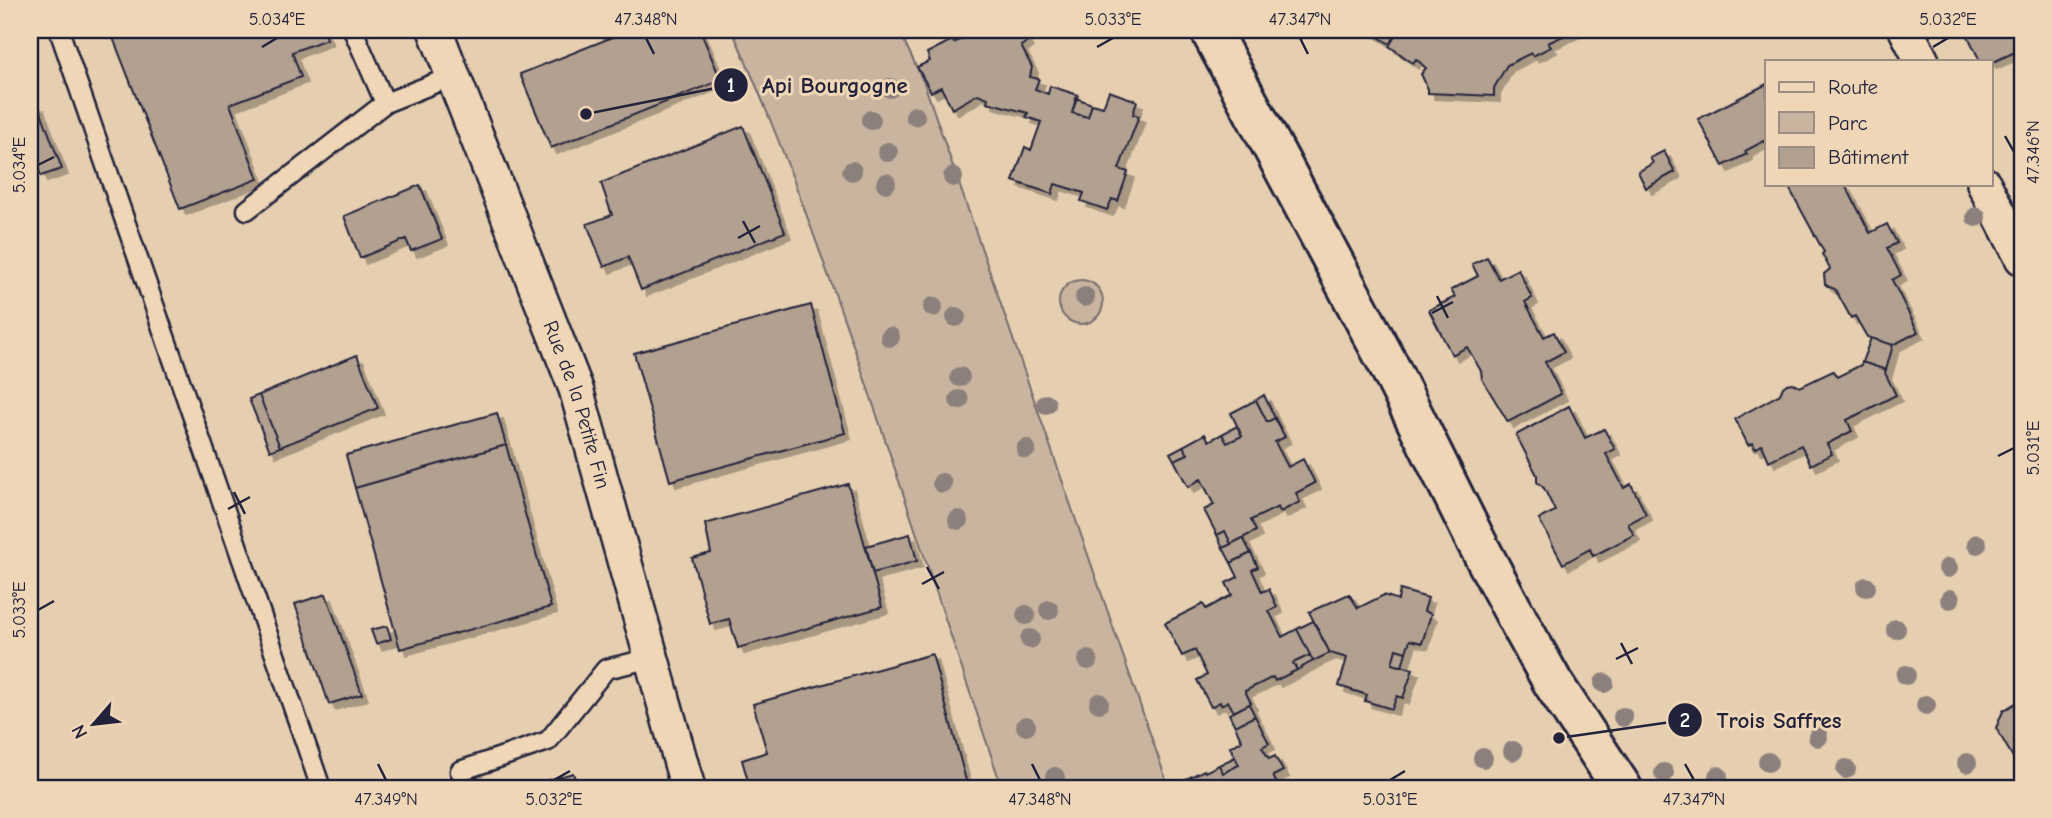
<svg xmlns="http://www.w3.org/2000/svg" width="2052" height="818" font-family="'Comic Neue',sans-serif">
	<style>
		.green { fill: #c9b59f; stroke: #766c6d; stroke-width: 2 }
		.building { fill: #b2a191; stroke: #22223b; stroke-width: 2; filter: url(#shadow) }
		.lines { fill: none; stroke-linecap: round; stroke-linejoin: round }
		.service-casing { stroke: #22223b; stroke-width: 23 }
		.minor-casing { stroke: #22223b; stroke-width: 38 }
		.tertiary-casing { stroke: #22223b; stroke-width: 44 }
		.service { stroke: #eed6b6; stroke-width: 18 }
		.minor { stroke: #eed6b6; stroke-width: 33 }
		.tertiary { stroke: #eed6b6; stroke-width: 38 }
		.tree { fill: #8c807b }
		.ticks { fill: none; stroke: #22223b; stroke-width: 2.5 }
		.labels { text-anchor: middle; stroke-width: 6; stroke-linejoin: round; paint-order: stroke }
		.street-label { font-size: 21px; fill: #22223b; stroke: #eed6b6 }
		.leader { fill: none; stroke: #22223b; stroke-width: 2.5 }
		.callout-dot { fill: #22223b; stroke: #eed6b6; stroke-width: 2.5 }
		.mark-label { font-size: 21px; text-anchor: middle; font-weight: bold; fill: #fff }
		.callout-label { font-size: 23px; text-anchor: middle; font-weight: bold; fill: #22223b; stroke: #eed6b6; stroke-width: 6; stroke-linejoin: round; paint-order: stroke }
		.neatline { fill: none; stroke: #22223b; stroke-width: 2.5 }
		.ticks-label { font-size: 18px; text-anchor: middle; fill: #22223b }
	</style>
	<defs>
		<filter id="shadow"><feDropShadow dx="6" dy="6" stdDeviation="0" flood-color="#0004"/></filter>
	</defs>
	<rect width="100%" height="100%" fill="#e6cfb1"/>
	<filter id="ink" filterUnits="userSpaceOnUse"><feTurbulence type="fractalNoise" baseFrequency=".0143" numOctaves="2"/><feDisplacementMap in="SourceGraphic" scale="14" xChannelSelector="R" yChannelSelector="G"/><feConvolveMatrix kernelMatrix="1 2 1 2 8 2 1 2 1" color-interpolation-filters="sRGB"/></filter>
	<g filter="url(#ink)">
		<path class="green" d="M732 30H899L924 83 1169 788H1002C954 644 906 500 857 356 818 246 780 136 732 30Z
			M1059 302a22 22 0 1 1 44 0a22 22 0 1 1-44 0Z"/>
		<path class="building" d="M110 30H323L327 39 292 52 301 77 230 104 258 179 180 209Z
			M630 30H700L721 80 551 148 520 74Z
			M979 30H1021L1027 42 1021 46 1032 67 1030 77 1039 79 1035 89 1048 94 1050 86 1078 95 1072 113 1088 117 1092 104 1103 107 1109 91 1137 101 1133 114 1139 116 1119 169 1128 172 1118 201 1112 199 1107 210 1081 201 1084 193 1055 184 1052 194 1013 181 1025 147 1031 150 1041 122 1026 117 1028 113 987 102 988 98 978 94 952 109 941 87 931 92 917 67 930 61 927 53 952 40 954 43Z
			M1367 30H1399L1390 44Z
			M1399 30H1576L1548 43 1551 47 1533 56 1531 53 1507 65 1494 88V96L1428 93V89L1421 74 1426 68 1416 59 1413 63 1389 46Z
			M1965 30H2013L2022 49 1991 63V61H1980Z
			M1767 84V144L1764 141 1745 151 1747 154 1723 166 1698 119Z
			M1076 98 1092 104 1088 117 1072 113Z
			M38 104 62 169 41 176 30 145V107Z
			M743 126 785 232 641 290 628 257 604 267 587 224 612 215 601 183Z
			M1664 151 1675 172 1646 188 1638 172 1653 163 1650 158Z
			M1787 184H1845L1870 233 1887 224 1897 243 1887 248 1901 275 1892 280 1918 332 1893 345 1867 337 1855 316 1851 318 1835 289 1829 287 1825 284 1824 274 1830 269 1822 254 1824 252Z
			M420 185 442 239 411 251 406 239 360 258 344 216Z
			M1487 257 1499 279 1518 269 1532 298 1525 302 1544 337 1554 332 1564 352 1545 362 1561 394 1508 422 1482 379 1481 371 1467 347 1452 355 1429 310 1455 297 1451 290 1478 276 1472 264Z
			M811 305 845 433 670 481 634 353Z
			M1871 338 1893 345 1886 370 1862 362Z
			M357 355 378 408 280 447 259 395Z
			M1862 362 1886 370 1885 373 1896 395 1847 420 1852 431 1827 444 1832 454 1811 465 1801 445 1769 461 1762 445 1755 449 1753 443 1748 445 1735 419 1780 394 1783 387 1787 384 1792 383 1800 387 1833 371 1837 377 1861 365Z
			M259 395 280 447 270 451 249 399Z
			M1264 395 1275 418 1267 422 1256 400Z
			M1256 400 1267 422 1275 418 1285 437 1275 442 1288 467 1303 459 1315 483 1296 493 1300 502 1280 512 1278 507 1251 520 1256 531 1231 544 1225 531 1217 535 1204 510 1214 505 1201 479 1188 487 1174 460 1188 454 1183 446 1205 434 1209 441 1222 434 1227 443 1242 436 1231 413Z
			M1569 406 1585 438 1604 429 1615 449 1606 454 1624 488 1631 484 1646 514 1628 524 1634 535 1593 556 1590 549 1563 564 1539 519 1555 511 1544 488 1537 482V475L1516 435Z
			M497 413 506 445 355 488 346 455Z
			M1237 426 1242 436 1227 443 1222 434Z
			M506 445 551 607 400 649 355 488Z
			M1183 446 1188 454 1174 460 1170 453Z
			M848 484 882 607 738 648 729 619 710 624 692 558 711 553 705 524Z
			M1225 531 1231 544 1223 548 1217 535Z
			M910 534 917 561 873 573 866 546Z
			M1243 538 1251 553 1231 563 1223 548Z
			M1251 553 1258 567 1252 570 1262 592 1269 589 1277 607 1269 611 1282 637 1297 629 1310 655 1293 663 1297 670 1275 681 1273 677 1245 691 1251 703 1234 712 1228 701 1221 705 1220 702 1211 707 1197 680 1207 675 1195 650 1182 656 1165 623 1203 604 1206 609 1232 595 1226 583 1238 577 1231 563Z
			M1400 590 1428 598 1424 611 1431 614 1422 643 1410 640 1406 652 1396 649 1392 664 1413 669 1403 698 1397 696 1392 709 1365 701 1367 695 1339 686 1347 658 1330 653 1309 612 1349 594 1358 608 1384 595 1398 600Z
			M326 594 362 694 329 704 295 604Z
			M1313 621 1330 653 1313 661 1297 629Z
			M387 626 391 639 376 644 371 630Z
			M1396 649 1406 652 1402 667 1392 664Z
			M932 654 968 788H750L742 760 767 752 753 704Z
			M1310 655 1313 661 1297 670 1293 663Z
			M2022 699V773L1996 728 2003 711Z
			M1249 704 1255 716 1235 726 1229 714Z
			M1255 716 1269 743 1262 747 1269 759 1275 756 1283 771 1273 776 1279 788H1183L1188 785 1184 780 1204 770 1205 772 1219 765 1223 773 1239 765 1230 747 1242 741 1235 726Z
			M1235 757 1239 765 1223 773 1219 765Z
			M573 773 578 788H521Z
			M1886 781 1904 784 1907 788H1874Z"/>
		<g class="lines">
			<g class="service-casing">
				<path id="service" d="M59 30 321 788
					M353 30 385 103
					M247 210 385 103 453 76
					M460 771 548 741 606 669 652 658"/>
			</g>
			<g class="minor-casing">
				<g id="minor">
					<path id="s1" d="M435 30 576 389 688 788"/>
					<path d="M1906 30 1922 61"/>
					<path d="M1984 184 2022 258"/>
				</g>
			</g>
			<g class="tertiary-casing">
				<path id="tertiary" d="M1210 30 1387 362 1477 543 1518 620 1553 683 1622 788"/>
			</g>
			<use href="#service" class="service"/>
			<use href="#minor" class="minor"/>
			<use href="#tertiary" class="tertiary"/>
		</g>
		<g class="tree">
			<circle cx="890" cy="88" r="10"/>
			<circle cx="915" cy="116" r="10"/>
			<circle cx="871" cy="120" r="10"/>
			<circle cx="888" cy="152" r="10"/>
			<circle cx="852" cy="171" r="10"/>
			<circle cx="953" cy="177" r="10"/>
			<circle cx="886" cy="183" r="10"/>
			<circle cx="1976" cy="217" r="10"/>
			<circle cx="1085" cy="297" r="10"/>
			<circle cx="933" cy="307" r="10"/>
			<circle cx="956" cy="317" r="10"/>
			<circle cx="890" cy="337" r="10"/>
			<circle cx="960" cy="377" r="10"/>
			<circle cx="959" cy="400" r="10"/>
			<circle cx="1046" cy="404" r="10"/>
			<circle cx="1026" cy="449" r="10"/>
			<circle cx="942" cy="483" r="10"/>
			<circle cx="958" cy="520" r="10"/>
			<circle cx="1977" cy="544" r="10"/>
			<circle cx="1948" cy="568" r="10"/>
			<circle cx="1866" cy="587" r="10"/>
			<circle cx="1950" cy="599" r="10"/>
			<circle cx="1049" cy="610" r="10"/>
			<circle cx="1026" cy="615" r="10"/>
			<circle cx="1896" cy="629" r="10"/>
			<circle cx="1030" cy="639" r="10"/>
			<circle cx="1088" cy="660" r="10"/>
			<circle cx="1906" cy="675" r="10"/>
			<circle cx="1604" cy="683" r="10"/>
			<circle cx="1099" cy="703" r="10"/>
			<circle cx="1926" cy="705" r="10"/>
			<circle cx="1623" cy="717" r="10"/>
			<circle cx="1026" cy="726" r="10"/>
			<circle cx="1818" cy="737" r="10"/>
			<circle cx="1513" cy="751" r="10"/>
			<circle cx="1483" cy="758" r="10"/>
			<circle cx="1768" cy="762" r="10"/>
			<circle cx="1967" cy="763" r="10"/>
			<circle cx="1846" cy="769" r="10"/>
			<circle cx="1664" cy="773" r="10"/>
			<circle cx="1718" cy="776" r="10"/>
			<circle cx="1055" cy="777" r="10"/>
		</g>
	</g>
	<path class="ticks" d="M646 38 654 54M1300 38 1308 54M262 47 277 38M1097 47 1113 38M1933 47 1948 38M2005 136 2014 152M38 165 54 157M743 221 755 243M738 238 760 226M1437 296 1448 318M1432 313 1453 302M1998 456 2014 448M234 492 245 514M228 509 250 497M927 567 939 589M922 584 944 572M38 610 54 601M1621 643 1632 664M1616 659 1638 648M378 764 386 780M1032 764 1040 780M1685 764 1694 780M554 780 570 771M1390 780 1405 771"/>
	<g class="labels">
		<g class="street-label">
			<text dy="7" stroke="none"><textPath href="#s1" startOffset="401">Rue de la Petite Fin</textPath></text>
		</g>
	</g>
	<path class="leader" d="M586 114L731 85M1559 738L1685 720"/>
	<g class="callout-dot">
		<circle cx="586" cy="114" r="7"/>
		<circle cx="1559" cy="738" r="7"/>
		<circle cx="731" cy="85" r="18"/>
		<circle cx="1685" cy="720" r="18"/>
	</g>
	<g class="mark-label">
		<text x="731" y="92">1</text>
		<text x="1685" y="727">2</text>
	</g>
	<g class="callout-label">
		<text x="835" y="93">Api Bourgogne</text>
		<text x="1779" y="728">Trois Saffres</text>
	</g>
	<rect width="2052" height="818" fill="none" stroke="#eed6b6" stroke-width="77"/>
	<rect x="1765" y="60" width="228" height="126" fill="#eed6b6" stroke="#9c8e85" stroke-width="2"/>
	<rect x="1779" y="82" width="35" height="10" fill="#eed6b6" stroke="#9c8e85" stroke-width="2"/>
	<text x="1828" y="94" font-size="21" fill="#22223b">Route</text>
	<rect x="1779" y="112" width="35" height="21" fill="#c9b59f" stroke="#9c8e85" stroke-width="2"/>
	<text x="1828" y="130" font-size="21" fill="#22223b">Parc</text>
	<rect x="1779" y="147" width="35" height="21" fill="#b2a191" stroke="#9c8e85" stroke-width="2"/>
	<text x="1828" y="164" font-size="21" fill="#22223b">Bâtiment</text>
	<g transform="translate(94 724) rotate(242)" stroke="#eed6b6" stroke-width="5" paint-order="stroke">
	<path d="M0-5L12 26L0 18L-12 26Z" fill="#22223b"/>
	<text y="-10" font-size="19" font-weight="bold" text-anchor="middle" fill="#22223b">N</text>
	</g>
	<rect x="38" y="38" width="1976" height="742" class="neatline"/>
	<g class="ticks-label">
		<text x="277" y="25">5.034°E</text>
		<text x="646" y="25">47.348°N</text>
		<text x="1113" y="25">5.033°E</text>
		<text x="1300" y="25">47.347°N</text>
		<text x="1948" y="25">5.032°E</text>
		<text transform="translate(2033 152) rotate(-90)" y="6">47.346°N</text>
		<text transform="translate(19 165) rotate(-90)" y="6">5.034°E</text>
		<text transform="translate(2033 448) rotate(-90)" y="6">5.031°E</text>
		<text transform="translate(19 610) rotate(-90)" y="6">5.033°E</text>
		<text x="386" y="805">47.349°N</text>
		<text x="554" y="805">5.032°E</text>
		<text x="1040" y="805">47.348°N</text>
		<text x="1390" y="805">5.031°E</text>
		<text x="1694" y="805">47.347°N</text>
	</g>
</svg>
